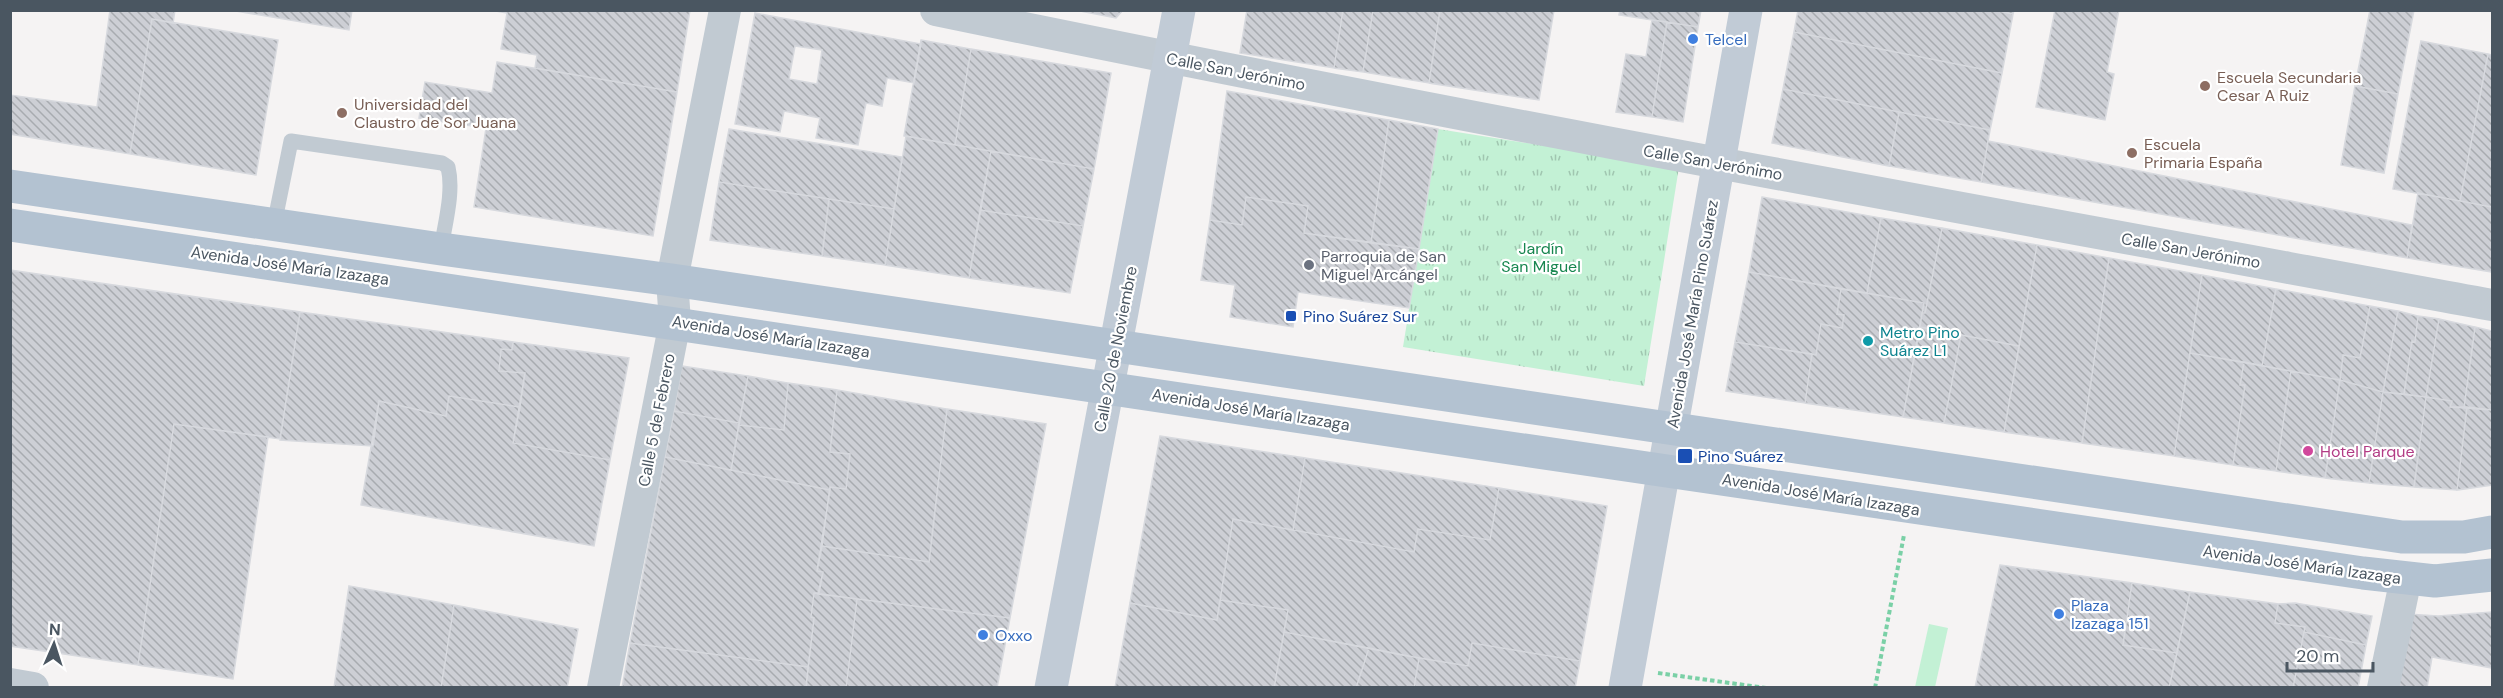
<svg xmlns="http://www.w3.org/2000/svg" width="2503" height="698" font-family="'DM Sans',sans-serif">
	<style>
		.green { fill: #c3f1d5 }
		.park { fill: url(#park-tufts) }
		.building { fill: url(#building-back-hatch); stroke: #d7d9de; stroke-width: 1.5; fill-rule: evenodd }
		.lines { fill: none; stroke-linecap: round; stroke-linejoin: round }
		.path { stroke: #7ad0a6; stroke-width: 4; stroke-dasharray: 4.5 3; stroke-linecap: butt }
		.service { stroke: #c1cad2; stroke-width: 15 }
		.minor { stroke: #c1cad2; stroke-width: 32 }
		.secondary { stroke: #c1cbd6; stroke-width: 33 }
		.primary { stroke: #b3c2d1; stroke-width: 33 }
		.shop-dot { fill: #3f7fe0; stroke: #fff; stroke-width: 2 }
		.education-dot { fill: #8d6e63; stroke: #fff; stroke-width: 2 }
		.worship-dot { fill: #6b7280; stroke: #fff; stroke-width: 2 }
		.transit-dot { fill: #1a4fb4; stroke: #fff; stroke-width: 2 }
		.culture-dot { fill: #0f9aa8; stroke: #fff; stroke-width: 2 }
		.hotel-dot { fill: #d1479c; stroke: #fff; stroke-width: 2 }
		.labels { text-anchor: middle; stroke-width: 4.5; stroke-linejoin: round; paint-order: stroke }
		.shop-label { font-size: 16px; fill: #366cbe; stroke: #fff; text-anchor: start }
		.street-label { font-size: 16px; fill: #4a5661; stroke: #fff }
		.education-label { font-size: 16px; fill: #785e54; stroke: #fff; text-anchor: start }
		.park-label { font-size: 16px; fill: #17864f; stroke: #fff }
		.worship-label { font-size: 16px; fill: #5b616d; stroke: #fff; text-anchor: start }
		.transit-label { font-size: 16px; fill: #164399; stroke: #fff; text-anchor: start }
		.culture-label { font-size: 16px; fill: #0d838f; stroke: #fff; text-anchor: start }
		.hotel-label { font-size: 16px; fill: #b23c85; stroke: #fff; text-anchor: start }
	</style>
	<defs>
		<pattern id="park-tufts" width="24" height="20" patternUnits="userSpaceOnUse" patternTransform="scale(1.5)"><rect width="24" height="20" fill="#c3f1d5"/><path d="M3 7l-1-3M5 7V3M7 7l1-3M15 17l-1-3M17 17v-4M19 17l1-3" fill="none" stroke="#a0c6b0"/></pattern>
		<pattern id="building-back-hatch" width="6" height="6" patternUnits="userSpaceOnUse" patternTransform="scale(1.5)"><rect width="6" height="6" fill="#cdcfd5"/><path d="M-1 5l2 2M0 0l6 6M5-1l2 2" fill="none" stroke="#a8abb0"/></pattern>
	</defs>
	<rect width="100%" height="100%" fill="#f5f3f3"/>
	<path class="green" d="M1929 624 1948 628 1935 687H1915Z"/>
	<path class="park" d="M1438 129 1679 167 1644 386 1403 347Z"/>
	<path class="building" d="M110 10H175L173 23 152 19 130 154 10 134V95L97 107Z
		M230 10H352L349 30Z
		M490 10H690L677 92 535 68 537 55 501 49 507 13Z
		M1075 10H1123L1116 18Z
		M1247 10H1343L1334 68 1240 53Z
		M1343 10H1373L1363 72 1334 68Z
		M1373 10H1440L1429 83 1363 72Z
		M1440 10H1554L1539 100 1429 83Z
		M1620 10H1701L1698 27 1619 15Z
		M1798 10H1994L2013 14 2002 73 1794 32Z
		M1994 10H2014L2013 14Z
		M2055 10H2119L2107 72 2114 74 2105 120 2036 107Z
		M2370 10H2414L2398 94 2355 86Z
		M755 13 921 44 914 83 887 78 882 106 866 103 858 145 816 138 820 118 784 111 780 132 735 124ZM795 46 822 50 817 84 789 79Z
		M152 19 278 40 256 175 130 154Z
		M1652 20 1667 22 1652 117 1616 112 1626 54 1646 57Z
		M1667 22 1698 27 1683 122 1652 117Z
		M1794 32 2002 73 1990 130 1783 89Z
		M921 40 971 49 955 145 904 136Z
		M2421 41 2488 54 2460 201 2393 189Z
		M971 49 1111 73 1094 169 955 145Z
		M2488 54 2492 55V207L2460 201Z
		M497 62 677 92 653 236 474 207 486 128 419 118 425 82 492 93Z
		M2355 86 2398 94 2384 173 2341 165Z
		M1783 89 1899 112 1889 166 1772 143Z
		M1227 91 1389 120 1371 243 1304 233 1308 206 1246 197 1242 225 1210 220Z
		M1899 112 1990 130 1981 182 1889 166Z
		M1389 120 1438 129 1419 249 1371 243Z
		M729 129 902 157 894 209 719 182Z
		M906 136 991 151 969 278 885 265Z
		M1988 141 2412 225 2407 258 1981 182Z
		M991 151 1094 169 1083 226 980 210Z
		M719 182 829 199 822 256 710 240Z
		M2418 193 2492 207V272L2407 258Z
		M1246 197 1308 206 1304 233 1419 249 1409 308 1298 292 1293 327 1230 317 1235 285 1201 280 1210 220 1242 225Z
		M1762 197 1881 218 1867 293 1749 272Z
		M829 199 894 209 885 265 822 256Z
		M980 210 1083 226 1070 293 969 278Z
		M1881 218 1942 228 1925 313H1922L1924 303 1867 293Z
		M1942 228 2037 245 2019 346 1920 327 1922 313H1925Z
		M2037 245 2109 258 2082 443 2004 432Z
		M2109 258 2202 275 2174 456 2082 443Z
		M10 270 300 312 280 439 174 424 138 665 10 646Z
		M1749 272 1841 289 1837 314 1844 315 1842 328 1821 324 1816 355 1735 342Z
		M2202 275 2276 289 2262 366 2190 353Z
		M1841 289 1924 303 1903 417 1805 403 1812 354 1816 355 1821 324 1842 328 1844 315 1837 314Z
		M2276 289 2370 306 2360 358 2343 355 2340 380 2262 366Z
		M2370 306 2398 311 2383 392 2340 380 2343 355 2360 358Z
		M2398 311 2418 316 2415 342 2412 341 2404 394 2383 392Z
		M300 312 513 342 512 350 501 349 499 371 525 373 520 407 449 396 446 416 379 401 373 446 280 440Z
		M2418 316 2439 319 2426 397 2404 394 2412 341 2415 342Z
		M2439 319 2475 327 2464 408 2450 407 2452 401 2426 397Z
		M1920 327 1961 335 1944 423 1903 417Z
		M2475 327 2492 331V410L2464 408Z
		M1961 335 2019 346 2004 432 1944 423Z
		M513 342 629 358 610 460 513 443 525 373 499 371 501 349 512 350Z
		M1735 342 1812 354 1805 403 1726 391Z
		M2190 353 2244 362 2240 385H2245L2233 465 2174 456Z
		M2244 362 2291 371 2276 471 2233 465 2245 385H2240Z
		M682 366 748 376 739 423 674 411Z
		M2291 371 2340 380 2325 478 2276 471Z
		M748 376 788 383 784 430 739 425Z
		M2340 380 2383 392 2369 483 2325 478Z
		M788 383 837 390 830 452 850 454 846 489 830 487V490L731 470 739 425 784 430Z
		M837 390 947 409 929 562 822 546 830 487 846 489 850 454 830 452Z
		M2383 392 2426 397 2414 487 2369 483Z
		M449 396 520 407 513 443 610 460 594 546 361 505 379 401 446 416Z
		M2426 397 2452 401 2450 407H2467L2457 490 2414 487Z
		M2467 407 2492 410V485L2457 490Z
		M947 409 1046 424 1010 618 818 594 823 572 817 571 822 546 929 562Z
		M674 411 739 423 731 470 665 457Z
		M174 424 268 437 233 679 138 665Z
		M1160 436 1305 458 1293 530 1233 519 1217 620 1130 603Z
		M665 457 830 490 817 571 823 572 819 593H814L811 617 814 618 808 667 630 643Z
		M1305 458 1499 488 1490 540 1418 529 1414 552 1293 530Z
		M1499 488 1607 506 1580 661 1472 643 1468 666 1402 655 1284 632 1288 610 1220 600 1233 519 1414 552 1418 529 1490 540Z
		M2000 565 2132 583 2123 645 2177 653 2169 688H1975Z
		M2132 583 2190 592 2177 653 2123 645Z
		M349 586 454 605 441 688H334Z
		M2190 592 2278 604 2275 623 2305 627 2293 688H2169Z
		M814 593 857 599 846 688H806L814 618 811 617Z
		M857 599 1010 618 997 688H846Z
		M1220 600 1288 610 1274 688H1115L1130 603 1217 620Z
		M2295 603 2372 616 2366 645 2304 632 2305 627 2275 623 2278 604Z
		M454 605 578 629 567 688H441Z
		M2492 612V668L2432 657 2427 688H2396L2408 614 2438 616Z
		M1284 632 1369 648 1356 688H1274Z
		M2304 632 2366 645 2358 688H2293Z
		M630 643 808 667 806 688H622Z
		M1472 643 1580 661 1575 688H1414L1419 658 1468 666Z
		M1369 648 1419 658 1414 688H1356Z"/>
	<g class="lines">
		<path class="path" d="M1658 673 1766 688
			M1875 688 1904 535"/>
		<path class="service" d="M274 225 291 141 442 163 448 167C454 192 445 223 441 249"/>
		<path class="minor" d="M936 10C1453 117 1973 210 2492 305
			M10 684 33 688
			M603 688 675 322 672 280 725 10
			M2383 688 2406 578"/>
		<path class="secondary" d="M1051 688 1179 10
			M1625 688 1746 10"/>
		<path class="primary" d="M10 186 441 249 672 280 2402 537H2464L2492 532
			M10 225C795 339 1578 461 2363 573L2435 581 2492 575"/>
	</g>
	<g class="shop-dot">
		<circle cx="1693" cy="39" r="6"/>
		<circle cx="2059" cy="614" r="6"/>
		<circle cx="983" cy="635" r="6"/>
	</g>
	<g class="education-dot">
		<circle cx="2205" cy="86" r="6"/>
		<circle cx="342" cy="113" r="6"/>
		<circle cx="2132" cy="153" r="6"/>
	</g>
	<circle class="worship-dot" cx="1309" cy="265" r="6"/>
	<g class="transit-dot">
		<rect x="1285" y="310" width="12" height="12" rx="3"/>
		<rect x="1677" y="448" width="16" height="16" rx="3"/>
	</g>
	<circle class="culture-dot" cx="1868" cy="341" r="6"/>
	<circle class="hotel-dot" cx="2308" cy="451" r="6"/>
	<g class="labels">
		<g class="shop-label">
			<text x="1705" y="45">Telcel</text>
			<text x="2071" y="611">Plaza<tspan x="2071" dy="18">Izazaga 151</tspan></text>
			<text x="995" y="641">Oxxo</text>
		</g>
		<g class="street-label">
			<text transform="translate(1236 71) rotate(11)" y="6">Calle San Jerónimo</text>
			<text transform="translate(1713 162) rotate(10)" y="6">Calle San Jerónimo</text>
			<text transform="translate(2191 250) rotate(10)" y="6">Calle San Jerónimo</text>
			<text transform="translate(290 265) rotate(8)" y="6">Avenida José María Izazaga</text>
			<text transform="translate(1692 314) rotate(-80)" y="6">Avenida José María Pino Suárez</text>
			<text transform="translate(771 336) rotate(9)" y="6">Avenida José María Izazaga</text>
			<text transform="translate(1115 349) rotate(-79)" y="6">Calle 20 de Noviembre</text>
			<text transform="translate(1251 409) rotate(9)" y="6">Avenida José María Izazaga</text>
			<text transform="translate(656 420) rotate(-79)" y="6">Calle 5 de Febrero</text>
			<text transform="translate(1821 494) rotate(9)" y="6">Avenida José María Izazaga</text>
			<text transform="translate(2302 564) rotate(8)" y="6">Avenida José María Izazaga</text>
		</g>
		<g class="education-label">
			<text x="2217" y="83">Escuela Secundaria<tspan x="2217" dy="18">Cesar A Ruiz</tspan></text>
			<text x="354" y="110">Universidad del<tspan x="354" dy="18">Claustro de Sor Juana</tspan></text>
			<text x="2144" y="150">Escuela<tspan x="2144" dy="18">Primaria España</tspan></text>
		</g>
		<g class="park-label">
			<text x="1541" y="254">Jardín<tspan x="1541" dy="18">San Miguel</tspan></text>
		</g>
		<g class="worship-label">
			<text x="1321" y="262">Parroquia de San<tspan x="1321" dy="18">Miguel Arcángel</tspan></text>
		</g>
		<g class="transit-label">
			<text x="1303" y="322">Pino Suárez Sur</text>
			<text x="1698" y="462">Pino Suárez</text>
		</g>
		<g class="culture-label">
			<text x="1880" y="338">Metro Pino<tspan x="1880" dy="18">Suárez L1</tspan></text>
		</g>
		<g class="hotel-label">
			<text x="2320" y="457">Hotel Parque</text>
		</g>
	</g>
	<rect width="2503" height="698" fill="none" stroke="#4a5661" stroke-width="24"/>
	<g transform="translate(54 644) rotate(3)" stroke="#ffffff" stroke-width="4.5" paint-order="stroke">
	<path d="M0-4.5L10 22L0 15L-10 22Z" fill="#4a5661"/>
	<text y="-9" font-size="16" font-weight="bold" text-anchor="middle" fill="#4a5661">N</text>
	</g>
	<path d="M2287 662v9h86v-9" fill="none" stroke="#4a5661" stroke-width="3"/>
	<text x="2296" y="662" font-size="18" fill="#4a5661" stroke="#ffffff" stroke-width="4.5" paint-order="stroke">20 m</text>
</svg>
